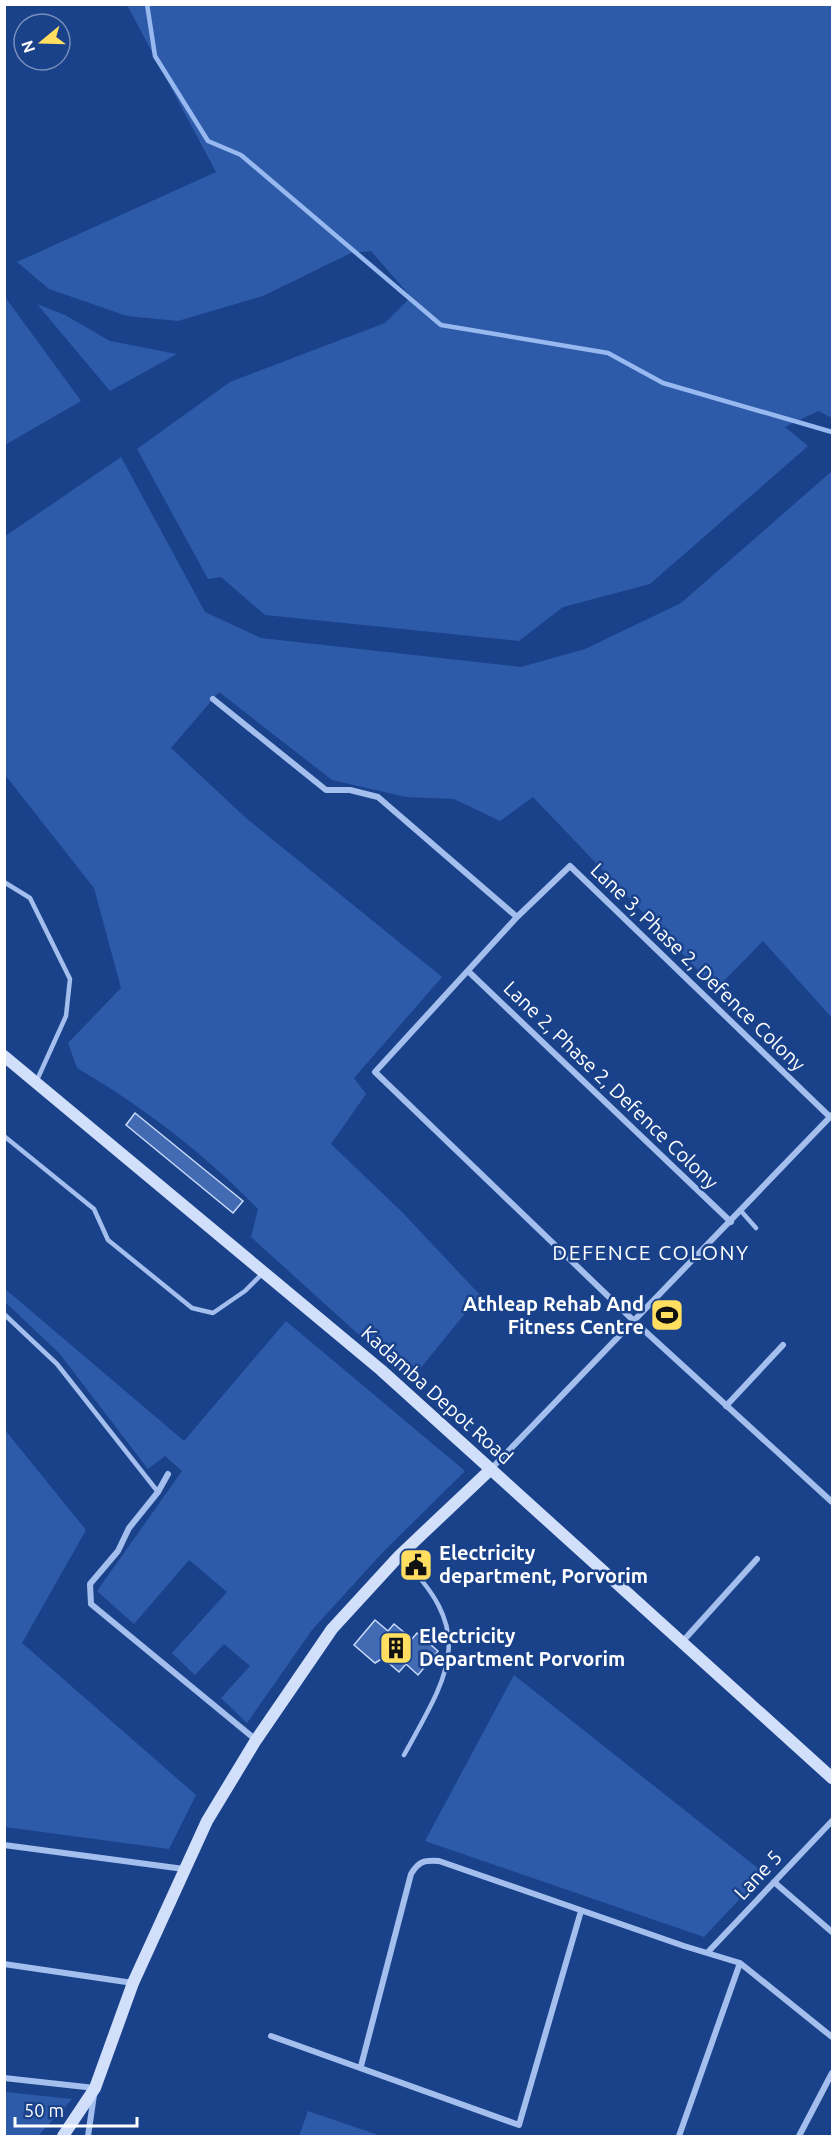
<svg xmlns="http://www.w3.org/2000/svg" width="837" height="2141" font-family="Ubuntu,sans-serif">
	<style>
		.green { fill: #2d5aa9 }
		.lines { fill: none; stroke-linecap: round; stroke-linejoin: round }
		.stream { stroke: #97b9f0; stroke-width: 4.5 }
		.building { fill: #426bb3; stroke: #cadbfa; stroke-width: 1.5 }
		.lane { stroke: #a4bfed; stroke-width: 4.5 }
		.street { stroke: #a4bfed; stroke-width: 6 }
		.secondary { stroke: #d1dffa; stroke-width: 12 }
		.labels { text-anchor: middle; stroke-width: 5; stroke-linejoin: round; paint-order: stroke }
		.street-label { font-size: 20px; fill: #fff; stroke: #1a428b }
		.poi-label { font-size: 20px; font-weight: bold; fill: #fff; stroke: #1a428b; text-anchor: start }
		.neighbourhood-label { font-size: 21px; letter-spacing: 1.5px; fill: #fff; stroke: #1a428b }
	</style>
	<rect width="100%" height="100%" fill="#1a428b"/>
	<path class="green" d="M127 5H832V418L818 411 785 427 808 446 650 584 563 607 519 641 265 615 221 577 208 579 137 449 230 382 385 323 411 297 371 251 351 253 263 296 178 321 127 316 49 289 17 262 216 172Z
		M5 297 81 401 5 445H4Z
		M37 304 65 315 110 341 177 354 110 391Z
		M121 457 205 612 261 638 521 667 585 649 681 603 832 471V1018L763 941 716 989 533 797 500 821 454 799 406 797 332 780 219 692 171 748 246 818 442 977 354 1078 366 1094 331 1144 403 1213 480 1295 410 1381 251 1237 258 1209C205 1154 142 1106 77 1068L68 1043 121 988 94 888 5 775 4 537Z
		M4 1288 184 1441 286 1321 465 1471 382 1553 312 1630 247 1723 221 1698 250 1666 224 1644 195 1675 172 1653 227 1592 189 1560 134 1624 97 1591 182 1471 165 1456 148 1469 59 1353 5 1302Z
		M5 1430 86 1530 22 1643 196 1795 169 1849 5 1827Z
		M514 1675 764 1873 704 1937 425 1841Z
		M5 2092 72 2099 38 2136H5Z
		M308 2111 381 2136H299Z"/>
	<g class="lines">
		<path class="stream" d="M147 4 155 56 208 141 241 155 441 325 608 353 663 383 832 432"/>
	</g>
	<path class="building" d="M135 1113 243 1201 233 1213 126 1125Z
		M375 1620 388 1631 394 1624 412 1639 417 1633 438 1651 418 1675 406 1664 399 1672 383 1658 375 1663 354 1645Z"/>
	<g class="lines">
		<path class="lane" d="M4 882 30 898 70 979 66 1016 37 1080
			M4 1136 94 1209 108 1240 192 1308 213 1313 245 1291 263 1273
			M741 1211 756 1228
			M4 1314 57 1364 158 1492
			M399 1556C478 1632 450 1672 404 1755"/>
		<path class="street" d="M213 699 326 790H350L378 797 517 917
			M468 971 731 1222
			M830 1117 570 866 517 917 375 1072 635 1322 832 1502
			M726 1406 783 1345
			M491 1469 832 1115
			M168 1474 158 1492 129 1528 118 1551 90 1584 91 1604 256 1740
			M683 1641 757 1559
			M4 1845 184 1869
			M774 1882 832 1932
			M708 1952 832 1821
			M4 1964 133 1983
			M271 2036 519 2125 581 1911
			M361 2066 411 1874C419 1861 424 1860 439 1861L684 1946 740 1963 832 2037
			M4 2078 95 2088 88 2136
			M679 2136 740 1963
			M799 2136 832 2073"/>
		<path class="secondary" d="M4 1056 381 1370 832 1778
			M63 2136 95 2088 133 1983 207 1821 256 1740 332 1629 399 1556 491 1469"/>
	</g>
	<defs>
		<g id="stadium-square" transform="scale(1.725)"><rect x="-9" y="-9" width="18" height="18" rx="4" fill="#ffde60" stroke="#1a428b"/><path d="M0-5a6.5 5 0 1 0 0 10a6.5 5 0 1 0 0-10ZM-3.5-1.8h7v3.6h-7Z" fill="#111"/></g>
		<g id="civic-square" transform="scale(1.725)"><rect x="-9" y="-9" width="18" height="18" rx="4" fill="#ffde60" stroke="#1a428b"/><path d="M-.6-6.5H3V-4.5H.6V-3L4-1V1h2V6H-6V1h2V-1L-.6-3ZM-1.2 2.5V6h2.4V2.5Z" fill="#111"/></g>
		<g id="building-square" transform="scale(1.725)"><rect x="-9" y="-9" width="18" height="18" rx="4" fill="#ffde60" stroke="#1a428b"/><path d="M-4-6H4V6H1V3H-1V6H-4ZM-2.5-4.3h1.7v1.8h-1.7ZM.8-4.3h1.7v1.8H.8ZM-2.5-1h1.7V.8h-1.7ZM.8-1h1.7V.8H.8Z" fill="#111"/></g>
	</defs>
	<g fill-rule="evenodd">
		<use href="#stadium-square" x="667" y="1315"/>
		<use href="#civic-square" x="416" y="1565"/>
		<use href="#building-square" x="396" y="1648"/>
	</g>
	<g class="labels">
		<g class="street-label">
			<text transform="translate(698 967) rotate(44)" y="7">Lane 3, Phase 2, Defence Colony</text>
			<text transform="translate(611 1085) rotate(44)" y="7">Lane 2, Phase 2, Defence Colony</text>
			<text transform="translate(437 1395) rotate(42)" y="7">Kadamba Depot Road</text>
			<text transform="translate(758 1875) rotate(-47)" y="7">Lane 5</text>
		</g>
		<g class="poi-label">
			<text x="644" y="1311" text-anchor="end">Athleap Rehab And<tspan x="644" dy="23">Fitness Centre</tspan></text>
			<text x="439" y="1560">Electricity<tspan x="439" dy="23">department, Porvorim</tspan></text>
			<text x="419" y="1643">Electricity<tspan x="419" dy="23">Department Porvorim</tspan></text>
		</g>
		<g class="neighbourhood-label">
			<text x="651" y="1260">DEFENCE COLONY</text>
		</g>
	</g>
	<rect width="837" height="2141" fill="none" stroke="#ffffff" stroke-width="12"/>
	<g transform="translate(42 42) rotate(251)"><circle r="28" fill="#1a428b" stroke="#768eb9" stroke-width="1.5"/>
	<path d="M0-4.5L10 22L0 15L-10 22Z" fill="#ffde60"/>
	<text y="-9" font-size="16" font-weight="bold" text-anchor="middle" fill="#ffffff">N</text>
	</g>
	<path d="M15 2117v9h122v-9" fill="none" stroke="#ffffff" stroke-width="3"/>
	<text x="24" y="2117" font-size="18" fill="#ffffff" stroke="#1a428b" stroke-width="4.5" paint-order="stroke">50 m</text>
</svg>
